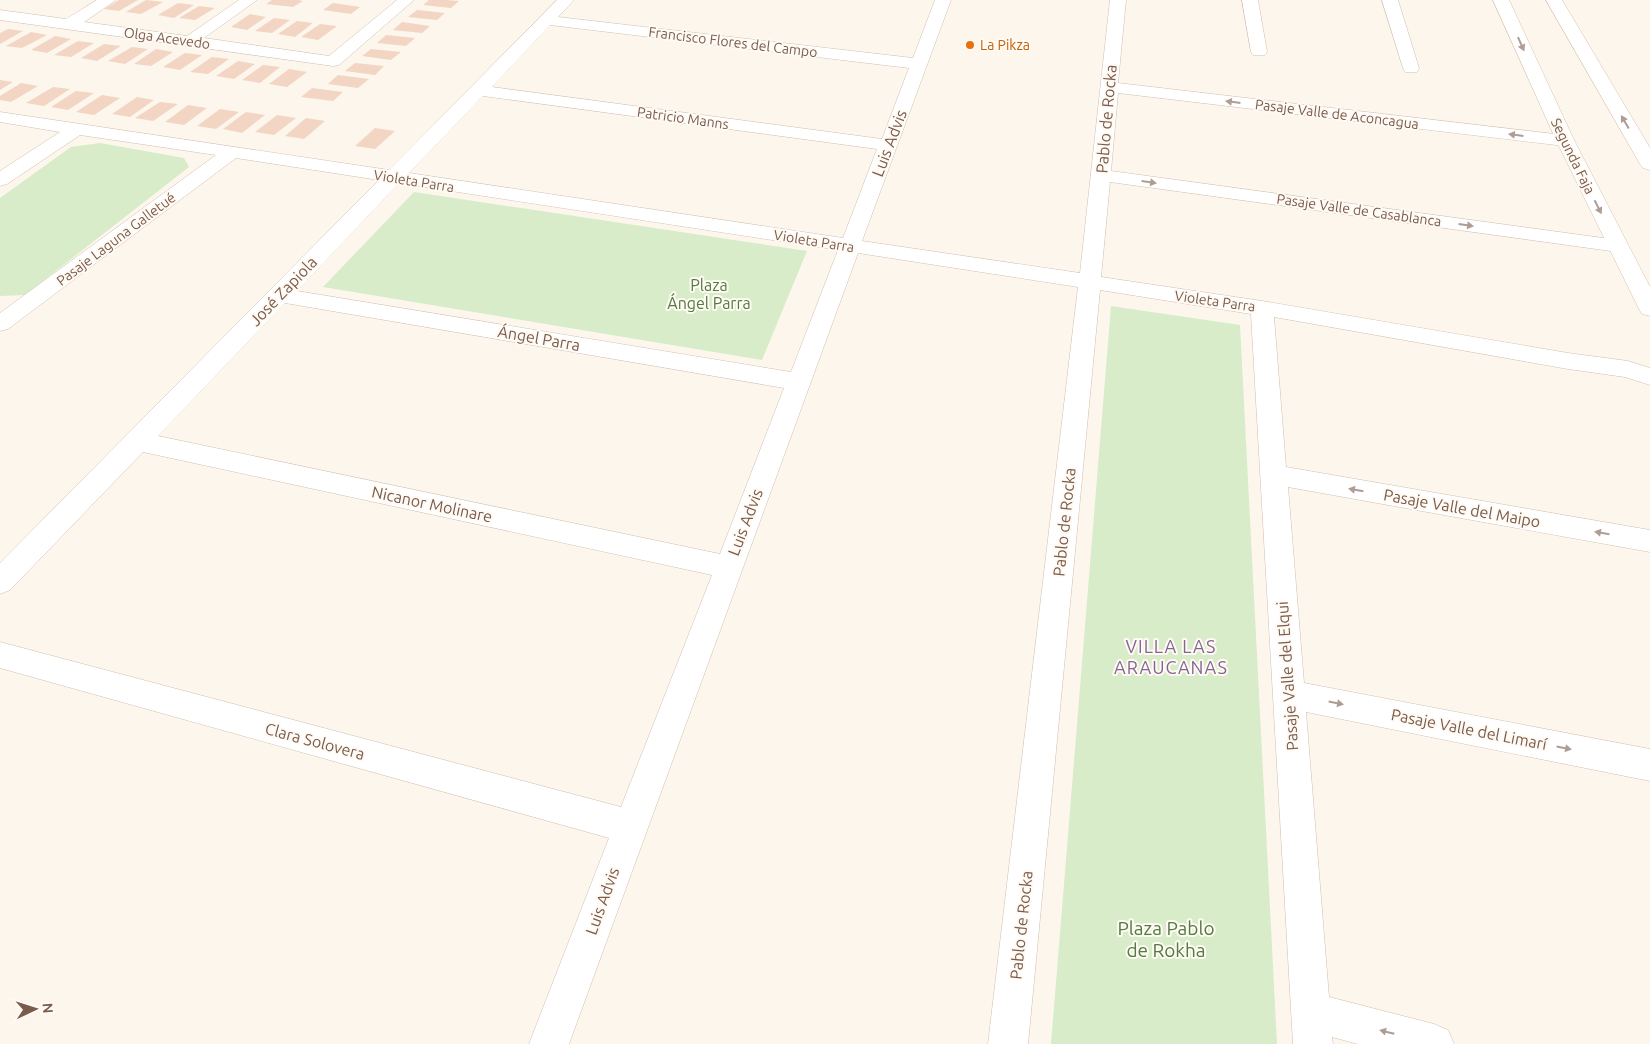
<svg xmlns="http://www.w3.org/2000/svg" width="1650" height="1044" font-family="Ubuntu,sans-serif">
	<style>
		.green { fill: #d8ecc9 }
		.building { fill: #f3d5c3 }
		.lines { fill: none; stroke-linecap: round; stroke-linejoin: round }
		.minor-casing { stroke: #d1beb0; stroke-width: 1 }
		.secondary-casing { stroke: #d6c0b0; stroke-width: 1 }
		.minor { fill: #fff; fill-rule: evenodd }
		.secondary { fill: #fff; fill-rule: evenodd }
		.oneway { fill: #af9d94 }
		.food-dot { fill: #e8710a; stroke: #fffaf3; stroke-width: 2 }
		.labels { text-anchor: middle; stroke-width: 4; stroke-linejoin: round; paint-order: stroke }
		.far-street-label { font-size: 14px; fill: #7a5c4d; stroke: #fffaf3 }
		.far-food-label { font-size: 14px; fill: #c56008; stroke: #fffaf3; text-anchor: start }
		.street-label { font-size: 16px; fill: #7a5c4d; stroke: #fffaf3 }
		.park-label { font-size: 16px; fill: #537a41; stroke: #fffaf3 }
		.neighbourhood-label { font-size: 18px; letter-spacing: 1px; fill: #846695; stroke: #fffaf3 }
		.near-park-label { font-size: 19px; fill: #537a41; stroke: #fffaf3 }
	</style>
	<rect width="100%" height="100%" fill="#fdf6ec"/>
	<path class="green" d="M100 143 184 158 189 167 25 295 0 296V198L71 147Z
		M414 192 807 251 762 360 323 287Z
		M1111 306 1240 325 1277 1044H1051Z"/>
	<path class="building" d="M119 0H138L119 11 104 9Z
		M146 0 163 2 141 14 126 12Z
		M272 0H298L303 1 293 7 266 4Z
		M429 0H447L459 1 451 8 423 5Z
		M178 3 194 5 174 18 158 15Z
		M333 3 360 7 351 14 323 10Z
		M199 6 215 8 195 20 179 18Z
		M417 10 445 13 437 20 408 17Z
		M250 14 266 17 247 30 231 27Z
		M274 18 290 20 272 33 255 31Z
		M297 21 313 23 295 37 278 34Z
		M402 22 430 26 422 33 393 30Z
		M320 24 337 26 318 40 301 37Z
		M8 29 23 31 0 44V33Z
		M31 32 47 35 22 48 6 46Z
		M386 35 415 38 406 46 377 43Z
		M55 36 71 39 47 53 31 50Z
		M78 41 94 43 71 57 54 55Z
		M104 44 121 46 97 61 81 58Z
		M132 47 148 49 125 64 108 61Z
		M156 49 173 52 151 66 134 64Z
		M371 49 401 52 391 60 362 56Z
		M185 53 202 55 180 70 163 67Z
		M212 57 229 59 208 74 190 72Z
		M238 61 255 64 234 79 216 76Z
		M355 63 384 66 375 75 345 71Z
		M263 65 280 67 260 83 242 80Z
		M289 69 307 72 287 87 269 84Z
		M338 75 369 79 358 88 328 84Z
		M0 80 13 82 0 90Z
		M21 83 38 86 11 102 0 100V96Z
		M53 87 70 89 44 106 26 103Z
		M312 88 343 92 333 101 301 97Z
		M76 91 94 93 68 110 51 107Z
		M102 95 120 98 94 115 76 112Z
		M137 97 154 100 130 117 112 114Z
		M160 102 178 104 153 121 135 118Z
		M188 105 207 108 184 125 165 122Z
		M220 109 239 112 216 129 197 126Z
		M246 112 265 115 242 133 223 129Z
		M277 115 296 118 274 135 255 132Z
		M306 118 325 121 304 139 285 136Z
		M375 128 395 131 375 149 355 146Z"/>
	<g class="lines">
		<g class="minor-casing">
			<path id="minor" d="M97 0H116L84 22 187 36 239 0H257L204 38 329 56 397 0H414L339 65 333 66 0 20V10L66 19Z
				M557 0H574L558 17 913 58 935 0H951L862 241 1080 273 1110 0H1126L1118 83 1572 136 1574 140 1572 144 1565 146 1118 93 1111 171 1618 240 1625 242 1628 246 1625 250 1618 252 1110 182 1101 277 1262 301 1568 353 1628 361 1650 368V385L1625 377 1568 369 1274 317 1286 467 1650 530V552L1288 487 1304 683 1650 749V781L1306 712 1329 997 1434 1024 1448 1030 1454 1044H1358L1332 1037 1333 1044H1293L1251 314 1100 290 1028 1044H988L1078 287 858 253 569 1044H529L609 838 0 668V642L621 807 712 575 143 452 10 590 0 594V563L379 180 236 158 8 329 0 331V313L216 155 80 135 7 184 0 186V171L60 132 0 122V112L389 170ZM550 25 909 68 882 139 492 87ZM483 96 877 149 843 238 409 173ZM399 183 838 250 791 372 297 291ZM285 303 784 388 720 554 158 436Z
				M1242 0H1258L1267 52 1265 55H1253L1251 52Z
				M1382 0H1398L1419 68 1417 72H1405L1403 68Z"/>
		</g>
		<g class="secondary-casing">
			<path id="secondary" d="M1493 0H1509L1574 140 1650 287V316L1642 314 1639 309 1556 140Z
				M1546 0H1562L1650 148V170L1643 168 1640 164Z"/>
		</g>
		<use href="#minor" class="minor"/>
		<use href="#secondary" class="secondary"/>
	</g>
	<defs><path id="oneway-solid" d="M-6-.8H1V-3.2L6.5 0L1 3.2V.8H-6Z" transform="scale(1.25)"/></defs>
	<g class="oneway">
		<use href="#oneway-solid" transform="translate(1521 44) rotate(66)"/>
		<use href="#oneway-solid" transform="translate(1233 102) rotate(-173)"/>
		<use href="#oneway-solid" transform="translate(1625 122) rotate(-120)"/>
		<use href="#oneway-solid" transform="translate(1516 135) rotate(-173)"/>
		<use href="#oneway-solid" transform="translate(1149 182) rotate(8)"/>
		<use href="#oneway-solid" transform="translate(1598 207) rotate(63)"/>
		<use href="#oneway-solid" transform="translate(1466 225) rotate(8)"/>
		<use href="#oneway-solid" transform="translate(1356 490) rotate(-170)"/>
		<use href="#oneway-solid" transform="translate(1602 533) rotate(-170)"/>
		<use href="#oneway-solid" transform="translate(1336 703) rotate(11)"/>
		<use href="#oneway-solid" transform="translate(1564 748) rotate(11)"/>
		<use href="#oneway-solid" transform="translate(1387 1032) rotate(-166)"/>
	</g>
	<circle class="food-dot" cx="970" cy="45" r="5"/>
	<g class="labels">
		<g class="far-street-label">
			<text transform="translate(167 38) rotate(8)" y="5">Olga Acevedo</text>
			<text transform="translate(733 42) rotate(7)" y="5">Francisco Flores del Campo</text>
			<text transform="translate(1337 114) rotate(7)" y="5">Pasaje Valle de Aconcagua</text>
			<text transform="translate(683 118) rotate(8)" y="5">Patricio Manns</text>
			<text transform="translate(1573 156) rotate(64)" y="5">Segunda Faja</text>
			<text transform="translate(414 181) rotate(9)" y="5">Violeta Parra</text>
			<text transform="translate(1359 210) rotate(8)" y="5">Pasaje Valle de Casablanca</text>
			<text transform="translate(116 239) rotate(-37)" y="5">Pasaje Laguna Galletué</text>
			<text transform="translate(814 241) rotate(9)" y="5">Violeta Parra</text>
			<text transform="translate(1215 301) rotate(8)" y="5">Violeta Parra</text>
		</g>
		<g class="far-food-label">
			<text x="980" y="50">La Pikza</text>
		</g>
		<g class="street-label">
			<text transform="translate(1106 119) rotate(-85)" y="6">Pablo de Rocka</text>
			<text transform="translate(889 143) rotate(-69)" y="6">Luis Advis</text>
			<text transform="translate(283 291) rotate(-46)" y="6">José Zapiola</text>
			<text transform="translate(539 338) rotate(10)" y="6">Ángel Parra</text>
			<text transform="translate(432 504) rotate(12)" y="6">Nicanor Molinare</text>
			<text transform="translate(1462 508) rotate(10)" y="6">Pasaje Valle del Maipo</text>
			<text transform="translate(745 522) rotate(-69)" y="6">Luis Advis</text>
			<text transform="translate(1064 522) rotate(-84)" y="6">Pablo de Rocka</text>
			<text transform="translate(1287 676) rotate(-94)" y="6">Pasaje Valle del Elqui</text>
			<text transform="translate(1469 729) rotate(11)" y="6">Pasaje Valle del Limarí</text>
			<text transform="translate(315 741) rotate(15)" y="6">Clara Solovera</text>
			<text transform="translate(602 901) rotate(-70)" y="6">Luis Advis</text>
			<text transform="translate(1021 925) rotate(-84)" y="6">Pablo de Rocka</text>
		</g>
		<g class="park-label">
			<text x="709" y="291">Plaza<tspan x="709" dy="18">Ángel Parra</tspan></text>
		</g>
		<g class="neighbourhood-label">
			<text x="1171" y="653">VILLA LAS<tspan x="1171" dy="21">ARAUCANAS</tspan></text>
		</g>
		<g class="near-park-label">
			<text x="1166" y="935">Plaza Pablo<tspan x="1166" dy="22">de Rokha</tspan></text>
		</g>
	</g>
	<g transform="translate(35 1009) rotate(86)" stroke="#fffaf3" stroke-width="4" paint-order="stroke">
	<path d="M0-4L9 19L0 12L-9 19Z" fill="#7a5c4d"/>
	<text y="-8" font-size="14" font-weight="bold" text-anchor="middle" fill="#7a5c4d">N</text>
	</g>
</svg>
